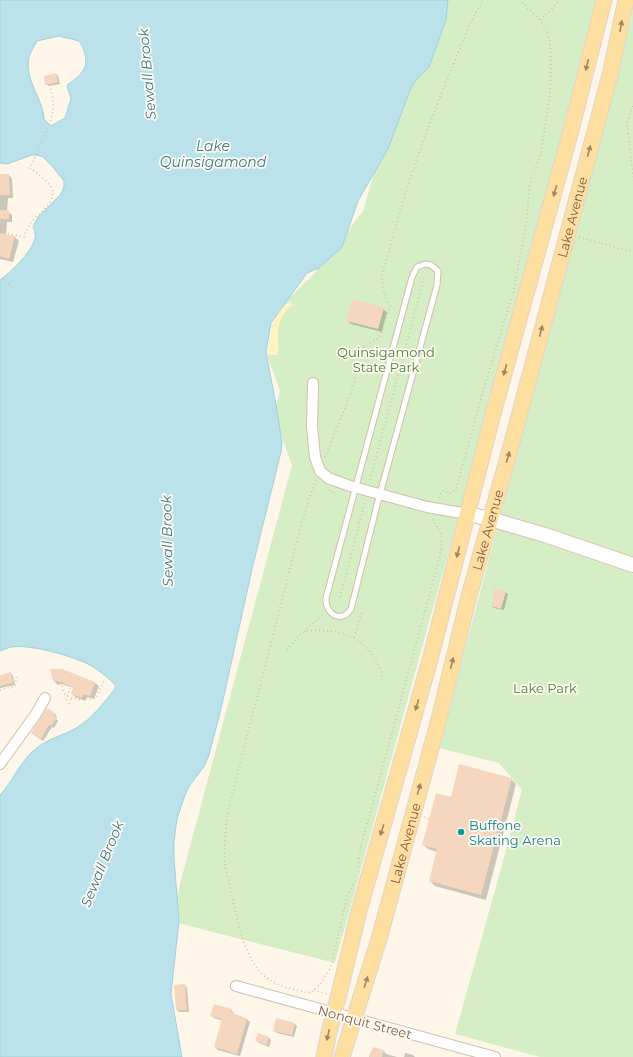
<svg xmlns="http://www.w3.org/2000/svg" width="633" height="1057" font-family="Montserrat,sans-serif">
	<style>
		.green { fill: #d5eec6 }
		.sand { fill: #fff3c2 }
		.water { fill: #bbe2ea; stroke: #a1d1dd; fill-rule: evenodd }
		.shadow { fill: #0003 }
		.building { fill: #f5d6bf }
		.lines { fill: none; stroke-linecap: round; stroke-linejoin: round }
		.lane-casing { stroke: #d2bfad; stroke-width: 7 }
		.street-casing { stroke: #d2bfad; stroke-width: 12 }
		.secondary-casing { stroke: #d8c1ad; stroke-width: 16 }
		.primary-casing { stroke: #ddd5d0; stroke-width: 17 }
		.path { stroke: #dbbaa1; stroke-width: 1.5; stroke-dasharray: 1 3; stroke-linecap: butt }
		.lane { stroke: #fff; stroke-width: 5 }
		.street { stroke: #fff; stroke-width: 10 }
		.secondary { stroke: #fff; stroke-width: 14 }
		.primary { stroke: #ffdf9f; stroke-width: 15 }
		.oneway { fill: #a38464 }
		.culture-dot { fill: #0f9aa8; stroke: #fffaf1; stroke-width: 1.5 }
		.labels { text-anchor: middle; stroke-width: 3.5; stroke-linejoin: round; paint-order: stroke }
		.street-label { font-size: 13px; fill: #7b5d4a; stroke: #fffaf1 }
		.park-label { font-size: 13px; fill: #4e7c3e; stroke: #fffaf1 }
		.culture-label { font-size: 13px; fill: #0d838f; stroke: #fffaf1; text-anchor: start }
		.water-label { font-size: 14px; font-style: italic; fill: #3f7a89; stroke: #fffaf1 }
	</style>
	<rect width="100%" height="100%" fill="#fef7e9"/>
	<path class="green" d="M424 0H601L335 963 170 921 292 465 274 415 280 391 267 355 273 324 281 306 313 275 363 211Z
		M633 6V1057H540L455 1034 500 872 522 790 499 763 439 748 631 20Z"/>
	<path class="sand" d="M291 302 292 305C283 312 277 325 278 336 278 345 280 346 277 355H267L273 324 281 306Z"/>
	<path class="water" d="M0 0H448L446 20 429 67 416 80 410 90 388 149 358 201 342 247 319 268 307 273 271 323 266 352 277 410 282 443 281 452 253 565 221 709 209 755 205 765 190 785 185 795 177 819 174 841V859L179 921 171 994 182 1057H0V795C14 780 21 759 38 747 50 738 64 735 76 728 92 719 104 702 115 689V685C110 679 95 667 88 664 71 656 31 644 12 647 8 647 4 650 0 651V280C11 272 32 252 35 238 36 233 34 230 33 226L39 216 61 194 64 187V181L52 166 43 157 37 155H32L7 164 0 163ZM59 36 79 41C85 49 89 63 82 72 79 77 72 81 67 85L71 99 65 118 51 126 44 119C43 98 24 80 29 57 30 52 35 46 37 41Z"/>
	<path class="shadow" d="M56 74 58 76 60 84 49 86 46 84Z
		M0 175H9L12 179 13 198H8L7 211 12 215V222H7L6 235 15 237 19 241 13 262 0 259Z
		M383 309 387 312 382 332 351 324 347 320Z
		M505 592 508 594 504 610 494 608 492 606Z
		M51 670 95 683 99 686 94 699 87 697 85 701 75 697 72 694 74 688 61 684 58 685 54 681Z
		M11 674 13 676 15 685 0 688V676Z
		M55 714 57 717 56 719 58 721 54 728 52 727 43 741 34 735Z
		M511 779 516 784 486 900 435 886 430 881 437 852 428 849 423 844 451 798Z
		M185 985 187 988 189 1012H179L177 1010 175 986Z
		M231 1010 234 1013V1014L247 1019 250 1022 240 1056 218 1050 215 1047 223 1021 214 1018 211 1015Z
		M294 1023 297 1026 294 1037 277 1033 274 1031Z
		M269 1038 271 1040 269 1047 259 1043 257 1041Z
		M373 1048 384 1051 386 1054 397 1057H369Z
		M405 1053 413 1055 415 1057H404Z"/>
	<path class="building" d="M56 73 58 82 45 85 44 76Z
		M0 174H9L10 195H0Z
		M0 210H9V219H0Z
		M0 233 15 236 9 259 0 256Z
		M352 299 384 308 378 329 346 321Z
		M495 588 506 591 501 609 491 606Z
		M50 669H62L95 682 90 696 83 694 82 698 71 694 73 687 57 681H53Z
		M11 672 13 683 0 686V675Z
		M47 708 56 714 54 716 57 718 51 726 49 725 41 739 31 733Z
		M459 764 512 778 481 895 429 881 437 849 422 845 436 793 451 797Z
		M185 984 187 1010H176L174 985Z
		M214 1004 232 1009 231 1012 247 1019 237 1054 214 1047 222 1019 210 1016Z
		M276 1018 295 1023 292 1035 273 1031Z
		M258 1033 269 1037 267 1045 255 1041Z
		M373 1047 384 1050 382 1057H370Z"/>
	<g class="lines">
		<g class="lane-casing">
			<path id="lane" d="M425 264 431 265 438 271 437 285 377 505 351 609C341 624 325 614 326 598L412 277 417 267Z"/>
		</g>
		<g class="street-casing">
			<path id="street" d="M313 383 312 426 315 457 320 471 328 478 350 486 427 507 468 514
				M0 764 36 714 45 698
				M236 986 495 1057"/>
		</g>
		<g class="secondary-casing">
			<path id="secondary" d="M468 514 490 519 545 535 633 565"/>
		</g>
		<g class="primary-casing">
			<g id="primary">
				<path d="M324 1057 329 1032 340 990 359 911 431 656 493 414 570 134 604 0"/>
				<path id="s1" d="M342 1057 379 939 438 723 469 596 511 446 610 75 626 0"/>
			</g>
		</g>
		<path class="path" d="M540 20 552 9 560 0
			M633 106 627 122 633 177
			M0 232 24 237C25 233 27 229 29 225 37 214 62 199 49 184 44 178 36 173 30 168 37 152 50 128 53 111 54 103 52 94 50 86
			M579 237 633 252
			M3 278 12 287
			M513 293 527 219 529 187 541 153 550 94 551 64 550 42 546 29 540 20 519 0
			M325 457 350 396 364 347 380 337 390 307 384 293 382 275 404 198 416 161 443 89 470 24 483 0
			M316 480 311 493 301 525 227 815C226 831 223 849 225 865 227 875 230 885 232 895 238 922 245 967 273 982 284 988 299 991 311 993L322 982 331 967 347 897 354 882
			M370 480 424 278
			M329 490 336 494
			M439 498 442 491 452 493 456 489 481 398 511 299
			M340 597 365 502
			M304 632 309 626 323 615
			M354 637 362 612
			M287 650C292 645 298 635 304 632 310 630 320 630 326 631 356 632 376 650 383 679
			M62 682C62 697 68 697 80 700L83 697 90 699 96 698 105 679
			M0 690 15 686 17 677
			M66 700 70 688
			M69 704 71 698
			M424 817 429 819
			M358 867 361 846 369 817 440 556C442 540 444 534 433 521V518
			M314 990 327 994"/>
		<use href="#lane" class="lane"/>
		<use href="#street" class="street"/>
		<use href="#secondary" class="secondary"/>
		<use href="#primary" class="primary"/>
	</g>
	<defs><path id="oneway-solid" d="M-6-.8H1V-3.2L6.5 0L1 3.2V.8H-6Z"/></defs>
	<g class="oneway">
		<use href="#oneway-solid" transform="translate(621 26) rotate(-79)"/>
		<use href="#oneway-solid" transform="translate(587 65) rotate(104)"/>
		<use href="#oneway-solid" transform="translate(589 151) rotate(-75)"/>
		<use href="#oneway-solid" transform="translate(555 191) rotate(106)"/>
		<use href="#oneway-solid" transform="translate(541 331) rotate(-75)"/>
		<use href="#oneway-solid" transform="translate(505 370) rotate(105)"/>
		<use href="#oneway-solid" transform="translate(508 457) rotate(-74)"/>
		<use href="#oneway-solid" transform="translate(458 552) rotate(105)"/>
		<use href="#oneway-solid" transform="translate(452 663) rotate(-76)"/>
		<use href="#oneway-solid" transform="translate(417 705) rotate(106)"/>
		<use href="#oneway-solid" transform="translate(419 789) rotate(-74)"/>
		<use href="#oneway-solid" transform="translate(382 830) rotate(107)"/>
		<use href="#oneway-solid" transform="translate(366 982) rotate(-73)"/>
		<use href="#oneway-solid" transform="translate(328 1035) rotate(103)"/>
	</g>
	<circle class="culture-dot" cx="461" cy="832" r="4"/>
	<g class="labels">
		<g class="street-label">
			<text dy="5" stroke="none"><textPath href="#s1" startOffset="871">Lake Avenue</textPath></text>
			<text dy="5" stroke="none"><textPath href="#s1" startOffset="547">Lake Avenue</textPath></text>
			<text dy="5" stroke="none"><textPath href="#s1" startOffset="223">Lake Avenue</textPath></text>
			<text transform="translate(365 1022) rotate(15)" y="5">Nonquit Street</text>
		</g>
		<g class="park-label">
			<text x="386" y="357">Quinsigamond<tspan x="386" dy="15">State Park</tspan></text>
			<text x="545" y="693">Lake Park</text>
		</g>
		<g class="culture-label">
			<text x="469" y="830">Buffone<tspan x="469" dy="15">Skating Arena</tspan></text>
		</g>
		<g class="water-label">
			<text transform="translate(147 74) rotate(-95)" y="5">Sewall Brook</text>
			<text x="213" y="151">Lake<tspan x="213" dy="16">Quinsigamond</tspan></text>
			<text transform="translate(167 541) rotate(-91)" y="5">Sewall Brook</text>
			<text transform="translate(102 864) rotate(-68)" y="5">Sewall Brook</text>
		</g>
	</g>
</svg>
